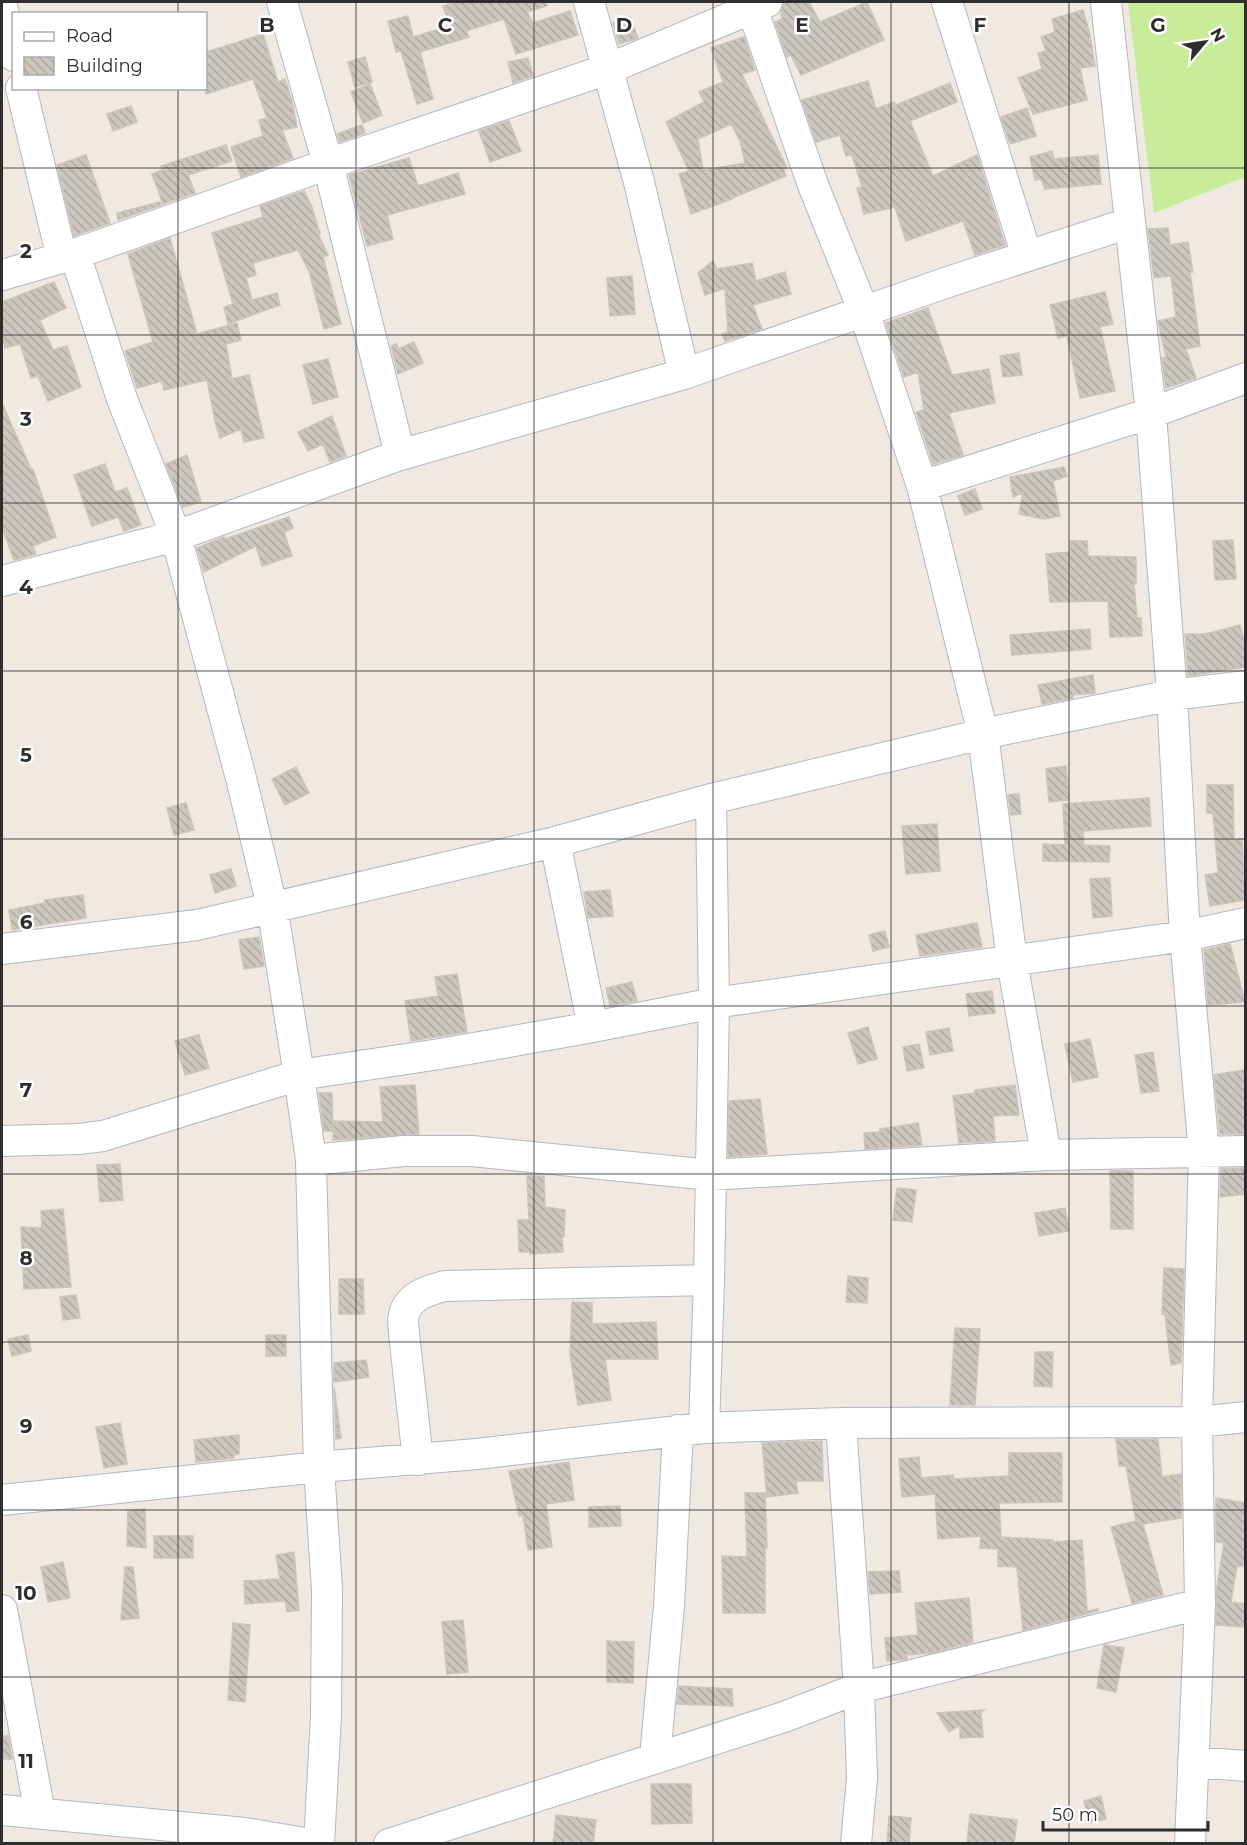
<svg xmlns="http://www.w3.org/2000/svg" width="1247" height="1845" font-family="Montserrat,sans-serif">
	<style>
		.pitch { fill: #c9ec9a }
		.building { fill: url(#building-back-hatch); stroke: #cbc5ba; stroke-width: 1.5; fill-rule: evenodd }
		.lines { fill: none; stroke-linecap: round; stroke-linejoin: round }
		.minor-casing { stroke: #b4b7c1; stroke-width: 32 }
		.minor { stroke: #fff; stroke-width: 30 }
		.grid { fill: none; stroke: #2e2e2e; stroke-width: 1.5; stroke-opacity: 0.55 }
		.grid-label { font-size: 20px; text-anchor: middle; font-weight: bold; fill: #2e2e2e; stroke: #fff; stroke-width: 5; stroke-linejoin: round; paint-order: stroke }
	</style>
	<defs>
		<pattern id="building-back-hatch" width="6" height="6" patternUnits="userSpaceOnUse" patternTransform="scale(1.5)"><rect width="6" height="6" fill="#cbc7bf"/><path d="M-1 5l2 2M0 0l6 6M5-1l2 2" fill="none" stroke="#afaba4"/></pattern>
	</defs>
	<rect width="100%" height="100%" fill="#efe9e1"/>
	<path class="pitch" d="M1128 2H1245V177L1154 213Z"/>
	<path class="building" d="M457 2H547V6L527 12 533 23 570 11 578 35 516 54 504 19 466 31 469 37 420 52 433 99 417 104 401 51 396 52 388 21 408 16 413 37 450 26 443 6Z
		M784 2H809L820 22 867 2 884 40 801 75 791 55 787 57 775 22 782 19 781 12Z
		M1083 10 1090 35 1095 66 1080 68 1087 100 1033 114 1018 78 1042 69 1038 53 1046 51 1041 37 1055 32 1052 19Z
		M630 17 638 38 619 44 613 23Z
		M263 34 278 82 285 79 292 101 297 127 282 130 293 158 241 177 231 147 263 136 259 120 267 118 253 79 206 94V52Z
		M744 37 755 70 742 74 787 168 784 170 786 176 732 198V199L691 214 679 174 689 171 666 122 704 102 699 92 723 82 711 48ZM731 124 740 141 745 163 703 170 698 139Z
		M365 57 372 82 355 87 348 62Z
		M528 58 533 76 513 83 508 62Z
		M868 81 876 109 894 102 896 105 950 83 957 102 910 121 933 176 977 155 1005 245 975 255 963 221 906 241 895 207 864 214 857 188 862 187 852 155 846 156 840 135 816 142 802 100Z
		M370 84 382 115 363 123 351 92Z
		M131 106 137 122 113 131 107 114Z
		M1027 108 1036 136 1010 144 1001 117Z
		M509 121 521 151 490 162 479 131Z
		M362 125 365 133 340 142 337 134Z
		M226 145 232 161 188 175 195 193 163 204 152 174 162 170 161 166Z
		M1052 151 1054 159 1098 155 1101 184 1045 189 1041 179 1035 180 1030 157Z
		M86 155 110 223 74 236 57 165Z
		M409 158 418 186 458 173 465 194 387 215 393 239 367 246 349 175Z
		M304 191 312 207 320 234H318L328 255 323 257 341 324 324 329 309 271 298 250 253 263 256 275 246 278 252 300 277 293 280 305 228 324 224 307 233 304 212 233 263 217 260 206Z
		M160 202 161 205 118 220 117 213Z
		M1168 228 1170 245 1188 242 1193 272H1190L1200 346 1186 349 1196 378 1166 388 1162 358 1166 357 1158 321 1176 317 1171 276 1154 278 1148 229Z
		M170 238 197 334 237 323 241 340 226 344 232 379 249 375 264 438 244 442 241 429 220 438 216 426 207 380 164 390 162 381 137 388 125 351 153 342 128 254Z
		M713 261 717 269 752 263 756 281 785 272 791 294 753 305 762 329 725 341 722 334 728 332 725 288 705 295 698 273Z
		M632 276 635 314 610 316 607 278Z
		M54 282 66 308 40 320 53 350 67 346 81 387 48 401 38 376 31 378 20 344 5 348 2 333V302Z
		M1105 292 1113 324 1100 327 1115 391 1080 398 1067 336 1058 338 1050 305Z
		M928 308 952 375 989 369 995 403 949 413 963 455 933 464 916 412 924 410 918 372 904 377 886 323Z
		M414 342 423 363 398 374 391 346 397 344 398 349Z
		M1019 353 1022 375 1003 377 1000 356Z
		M328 359 338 397 313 404 303 365Z
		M2 403 31 469H33L56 537 33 546 36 554 14 560 2 527Z
		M332 416 346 456 330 462 323 444 308 451 298 432Z
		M187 455 201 502 183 507 166 464Z
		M105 464 115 492 127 488 141 525 124 531 118 517 92 526 74 475Z
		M1064 467 1067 476 1053 481 1060 516 1044 519 1019 514 1023 493 1013 497 1010 477Z
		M975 489 982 509 965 515 958 496Z
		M289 517 293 528 284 532 292 556 262 566 256 546 204 572 197 548 224 537 225 539Z
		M1233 540 1236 579 1215 580 1213 541Z
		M1070 541H1087L1088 556 1136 557V584H1134L1137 618H1141L1142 636 1110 637 1108 601 1050 602 1046 554 1070 552Z
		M1240 625 1245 644V667L1188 676 1185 634H1206Z
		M1090 629 1091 649 1012 655 1010 635Z
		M1093 675 1095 693 1073 695V698L1042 704 1038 685Z
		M1066 766 1069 800 1049 802 1046 769Z
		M296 767 309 793 285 805 272 779Z
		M1207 785H1233L1234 840 1242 839 1245 900 1210 906 1205 875 1218 873 1213 813H1207Z
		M1019 794 1021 814 1011 815 1008 795Z
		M1149 798 1151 826 1083 831 1084 845 1110 846 1109 862 1043 861V844L1065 845 1063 804Z
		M186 803 194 830 174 835 167 808Z
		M937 824 940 871 906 874 902 826Z
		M231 869 236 886 215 893 210 875Z
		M1110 878 1112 916 1093 918 1090 879Z
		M610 890 613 916 588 918 584 892Z
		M83 895 86 918 12 930 9 910 45 903V900Z
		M977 923 982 947 920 956 916 935Z
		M885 931 889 947 873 951 869 935Z
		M259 937 264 966 244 969 239 940Z
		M1230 944 1245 1002 1208 1005 1204 950Z
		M457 974 467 1032 411 1041 405 1001 438 996 435 977Z
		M632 982 637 1001 610 1006 606 988Z
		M992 991 995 1013 969 1016 966 994Z
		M868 1027 877 1059 858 1064 848 1033Z
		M949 1028 953 1051 930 1055 926 1032Z
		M199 1035 209 1068 185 1075 175 1041Z
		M1090 1039 1098 1077 1073 1082 1065 1044Z
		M919 1044 924 1068 907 1071 903 1047Z
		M1153 1052 1159 1091 1141 1093 1135 1055Z
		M1245 1070V1134H1220L1214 1075Z
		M415 1085 419 1134 333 1140 334 1121 383 1122 380 1087Z
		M1015 1085 1019 1115 993 1116 995 1141 959 1143 953 1096 975 1093V1090Z
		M319 1093H332L333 1131H324Z
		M760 1099 767 1154 728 1157 729 1101Z
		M918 1123 922 1145 865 1149 864 1133 880 1132V1129Z
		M120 1164 123 1200 100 1202 97 1165Z
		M1245 1168V1194L1220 1197 1221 1169Z
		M1110 1171H1133V1229H1111Z
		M527 1176H544L545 1207 565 1210 564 1237H562L563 1252 530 1254V1252H519L518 1220H529Z
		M897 1188 916 1190 912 1222 893 1220Z
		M1065 1208 1069 1231 1039 1236 1035 1213Z
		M63 1209 71 1287 24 1289 21 1227 42 1228 41 1211Z
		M1164 1268 1184 1269 1181 1363 1171 1365 1165 1315 1162 1314Z
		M848 1276 868 1278 867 1303 846 1302Z
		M339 1279H363L364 1314H339Z
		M76 1295 80 1318 63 1320 60 1297Z
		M572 1302 592 1303V1324L656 1322 658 1359H605L611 1400 578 1405 570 1355Z
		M955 1328 980 1329 975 1405H950Z
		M28 1335 31 1351 12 1356 8 1339Z
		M266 1335H286V1356H266Z
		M1035 1352H1053L1052 1387 1034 1386Z
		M366 1360 369 1377 334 1382V1363Z
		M334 1387 341 1438 336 1439Z
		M120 1423 127 1464 104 1468 96 1427Z
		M239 1435V1454L234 1455V1458L196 1462 194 1440Z
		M1116 1439H1158L1162 1477 1181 1474V1518L1143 1524 1163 1595 1132 1603 1111 1527 1136 1521 1126 1466H1119Z
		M822 1441 823 1481H796L798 1493 767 1497 762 1443Z
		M1009 1453H1062V1502L999 1503 1001 1537 1053 1540V1542L1082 1540 1087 1611 1098 1609V1611L1023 1630 1017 1567 998 1566V1549L980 1548 981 1536 938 1539 935 1494 902 1497 899 1459 919 1457 921 1478 953 1475 954 1479 1009 1476Z
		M569 1462 574 1500 546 1504 552 1547 528 1550 523 1515 519 1516 509 1471Z
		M745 1493H765L767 1548H765V1613H723L722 1556 747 1557Z
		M1216 1498 1245 1503V1566H1237L1231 1602 1245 1604V1627L1216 1625 1217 1586 1224 1543 1216 1542Z
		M620 1506 621 1526 589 1527V1507Z
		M145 1509 146 1548 127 1546 128 1510Z
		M154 1536H193V1558H154Z
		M294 1552 299 1610 287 1612 285 1601 245 1604 244 1581 280 1579 276 1555Z
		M63 1562 70 1598 48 1602 41 1567Z
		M125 1567H133L139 1618 121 1620Z
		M899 1571 901 1592 870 1594 868 1572Z
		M969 1598 973 1642 931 1653 906 1655 907 1659 887 1661 885 1638 918 1635 915 1603Z
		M463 1620 468 1672 447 1674 442 1622Z
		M233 1623 250 1625 245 1702 228 1700Z
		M607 1641 634 1642 633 1683 607 1682Z
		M1104 1645 1124 1648 1116 1692 1097 1688Z
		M679 1686 732 1689 733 1706 677 1704Z
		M984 1710 981 1712 983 1737 960 1738V1725L949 1732 937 1713Z
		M2 1736H8L12 1759H2Z
		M651 1784H691L692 1823 652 1824Z
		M1101 1796 1106 1819 1090 1823 1084 1801Z
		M970 1814 1017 1820 1014 1844H967Z
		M556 1815 596 1820 593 1844H553Z
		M889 1816 911 1818 909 1844H887Z"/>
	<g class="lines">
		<g class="minor-casing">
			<path id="minor" d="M282 2 328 164 400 455
				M589 2 639 182 684 374
				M750 2 813 185 864 312 922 486 983 734 1012 961 1046 1155
				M947 2 1027 256
				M1106 2 1151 413 1172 695 1185 936 1204 1153 1197 1422 1200 1604 1190 1844
				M2 6 14 56
				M21 88 62 258
				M75 254 122 399 176 536 241 778 272 906 299 1075 311 1160 319 1467 327 1590 326 1716 319 1844
				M2 275 75 254 328 164 608 69 767 2
				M922 486 1151 413 1246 378
				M2 581 176 536 400 455 684 374 948 282 1129 223
				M555 842 593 1027
				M2 949 197 925 555 842 711 799 983 734 1172 695 1246 686
				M2 1141 79 1139 103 1136 299 1075 440 1054 593 1027 714 1003 1185 936 1246 923
				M311 1160 404 1151H472L711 1175 1046 1155 1246 1151
				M841 1423 859 1688 862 1778 856 1844
				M704 1428 709 1280 714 1003 711 799
				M418 1460 404 1334C404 1328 402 1320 404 1315 408 1296 429 1290 445 1286L709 1280
				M2 1500 319 1467 477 1454 704 1428 841 1423 1197 1422 1246 1417
				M2 1610 40 1813
				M655 1757 669 1606 678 1430
				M1193 1762 1246 1766
				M2 1810 245 1833 311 1844
				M389 1844 784 1717 859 1688 1200 1604"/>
		</g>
		<use href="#minor" class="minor"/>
	</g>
	<path class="grid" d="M178 2V14M356 2V1844M534 2V1844M713 2V1844M891 2V1844M1069 2V1844M178 88V1844M2 168H1246M2 335H1246M2 503H1246M2 671H1246M2 839H1246M2 1006H1246M2 1174H1246M2 1342H1246M2 1510H1246M2 1677H1246"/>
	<g class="grid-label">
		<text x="267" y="32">B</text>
		<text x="445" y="32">C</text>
		<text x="624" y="32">D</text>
		<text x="802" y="32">E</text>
		<text x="980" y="32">F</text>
		<text x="1158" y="32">G</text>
		<text x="26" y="258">2</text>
		<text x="26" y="426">3</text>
		<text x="26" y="594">4</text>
		<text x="26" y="762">5</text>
		<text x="26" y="929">6</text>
		<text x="26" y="1097">7</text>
		<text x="26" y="1265">8</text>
		<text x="26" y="1433">9</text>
		<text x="26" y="1600">10</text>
		<text x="26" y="1768">11</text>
	</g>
	<rect width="1247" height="1845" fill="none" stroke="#2e2e2e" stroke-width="6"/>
	<rect x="12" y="12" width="195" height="78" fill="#ffffff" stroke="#ababab" stroke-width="1.5"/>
	<rect x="24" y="32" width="30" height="9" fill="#ffffff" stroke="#ababab" stroke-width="1.5"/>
	<text x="66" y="42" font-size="18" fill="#2e2e2e">Road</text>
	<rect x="24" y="57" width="30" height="18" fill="url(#building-back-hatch)" stroke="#ababab" stroke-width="1.5"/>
	<text x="66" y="72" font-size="18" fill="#2e2e2e">Building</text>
	<g transform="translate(1205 42) rotate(61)" stroke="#ffffff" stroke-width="4.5" paint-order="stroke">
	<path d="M0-4.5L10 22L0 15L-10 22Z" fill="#2e2e2e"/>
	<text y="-9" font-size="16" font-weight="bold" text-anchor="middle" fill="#2e2e2e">N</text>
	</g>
	<path d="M1043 1821v9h165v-9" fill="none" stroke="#2e2e2e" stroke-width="3"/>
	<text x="1052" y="1821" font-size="18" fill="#2e2e2e" stroke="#ffffff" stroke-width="4.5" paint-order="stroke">50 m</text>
</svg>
